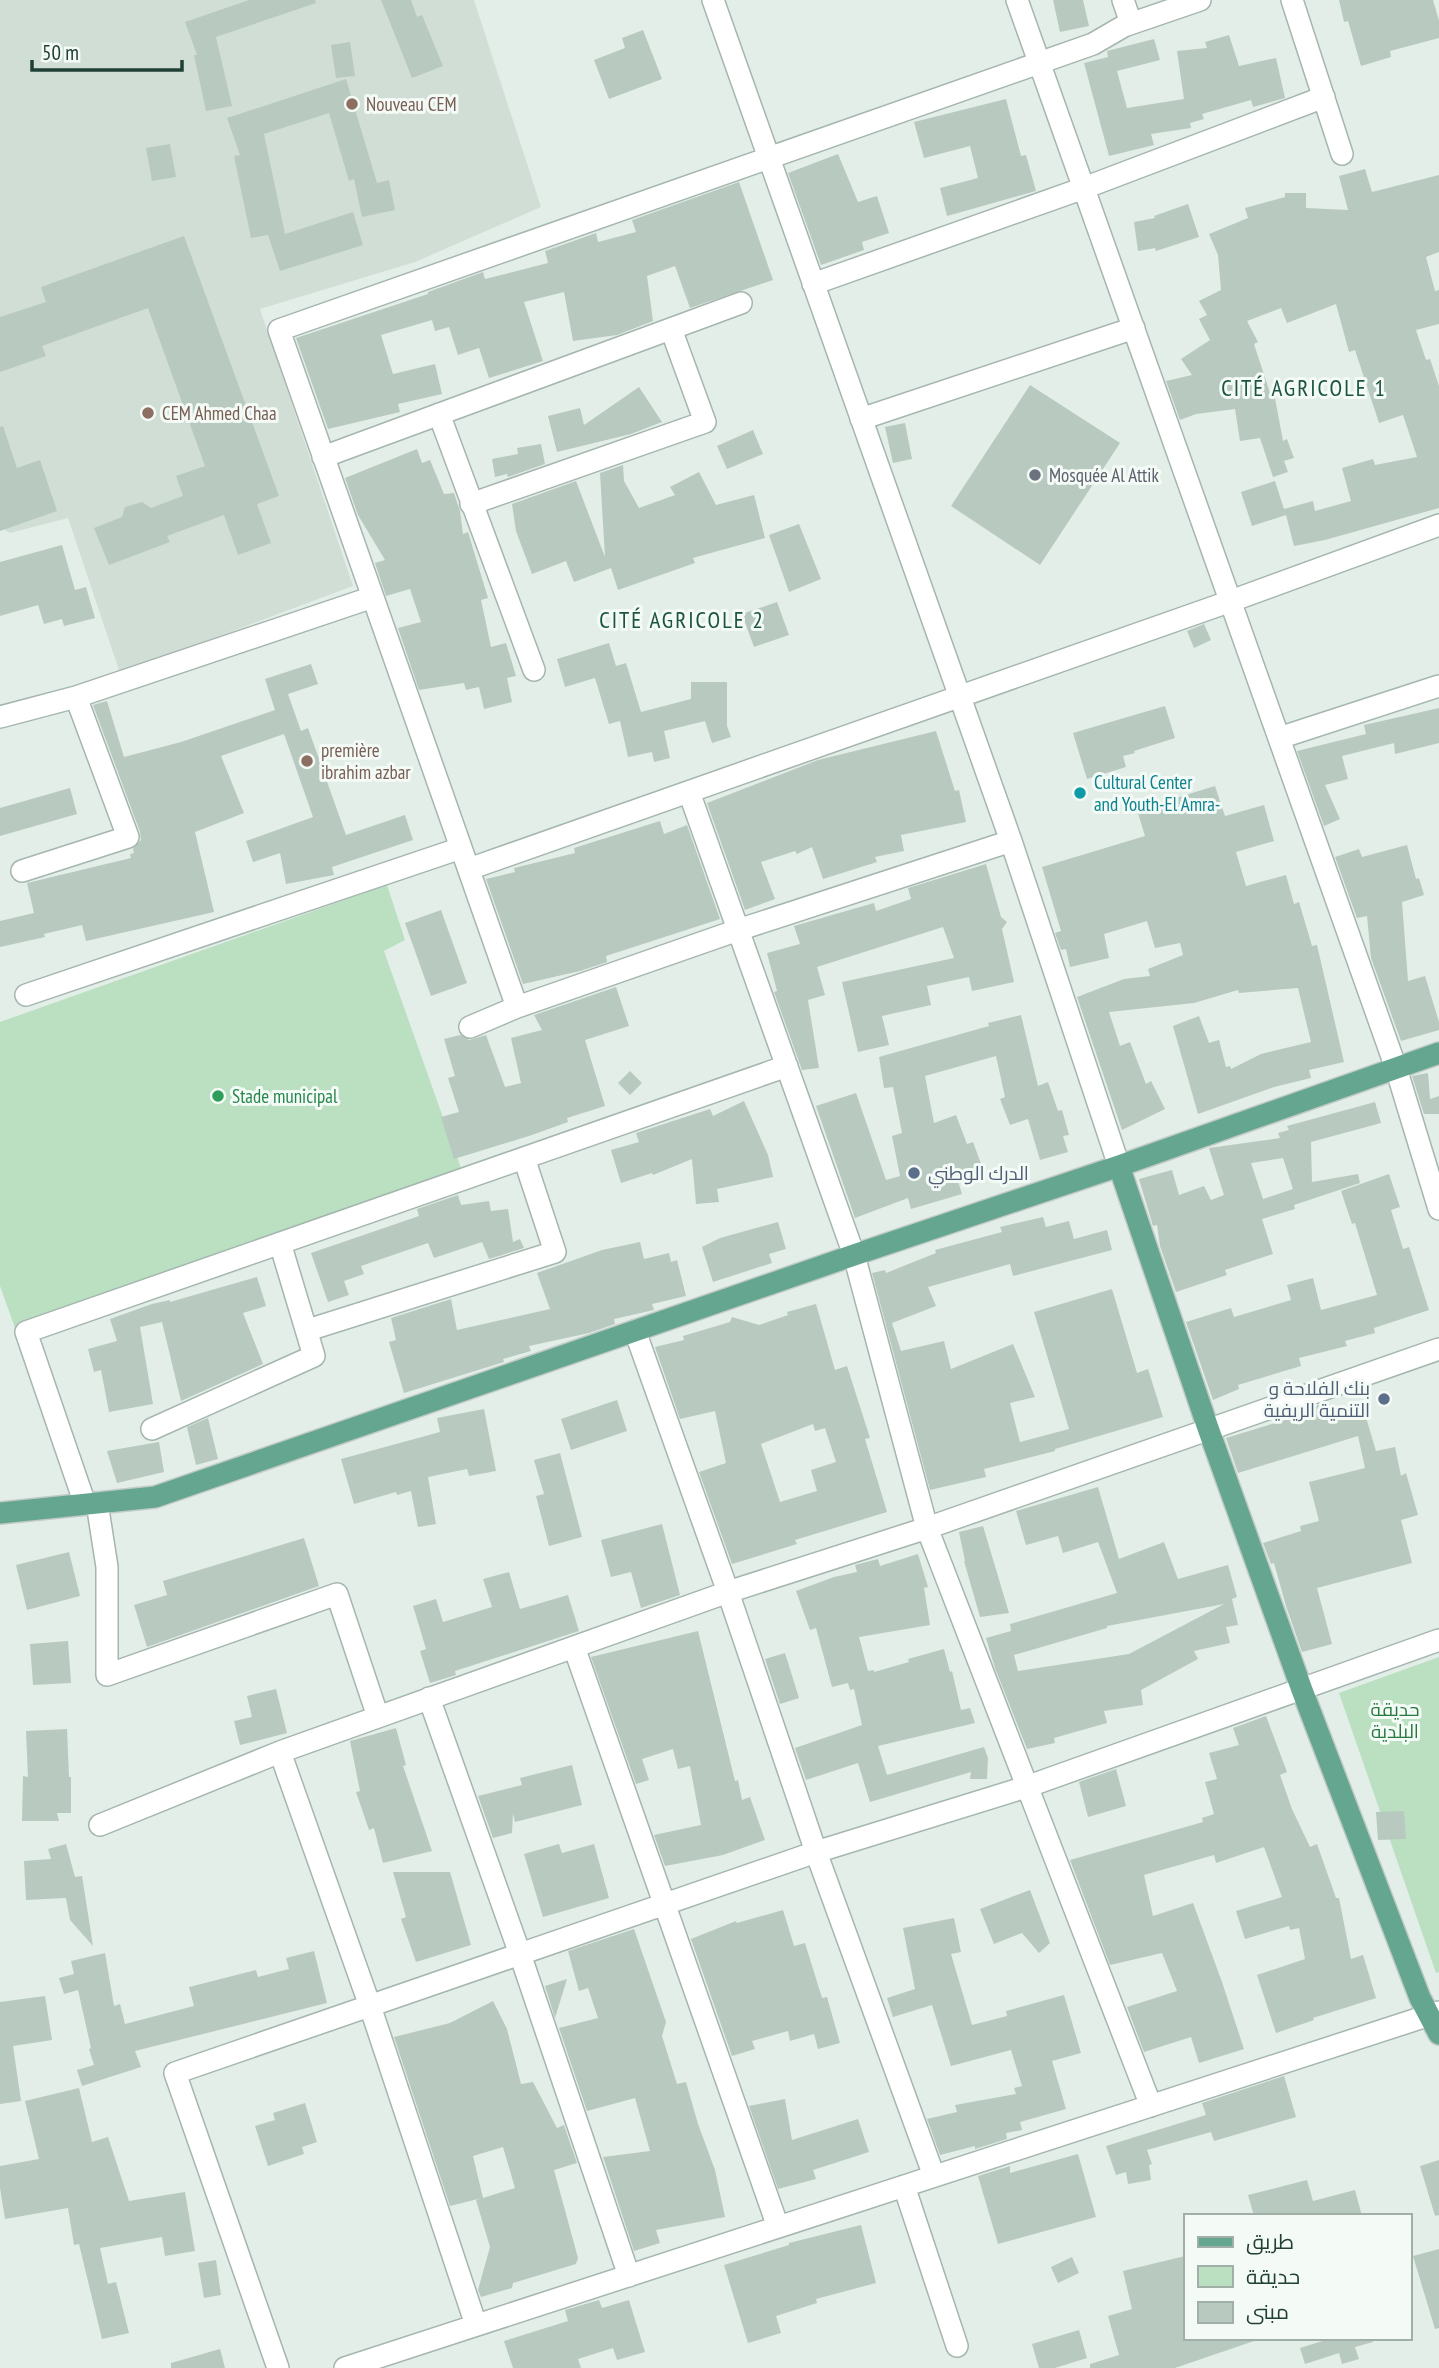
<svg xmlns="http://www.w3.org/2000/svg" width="1439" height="2368" font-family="'PT Sans Narrow',Cairo,sans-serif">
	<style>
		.built { fill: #d1ded6 }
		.green { fill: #bae0c1 }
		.building { fill: #b8c9c0; fill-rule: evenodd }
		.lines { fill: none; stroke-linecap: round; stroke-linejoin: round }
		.minor-casing { stroke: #a5b6af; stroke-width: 24 }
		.major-casing { stroke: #c1cac6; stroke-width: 24 }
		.minor { stroke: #fff; stroke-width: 21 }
		.major { stroke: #64a68f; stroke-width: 21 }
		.education-dot { fill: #8d6e63; stroke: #f4faf6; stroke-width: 2.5 }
		.worship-dot { fill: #6b7280; stroke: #f4faf6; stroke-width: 2.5 }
		.culture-dot { fill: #0f9aa8; stroke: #f4faf6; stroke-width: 2.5 }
		.leisure-dot { fill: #2e9e5b; stroke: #f4faf6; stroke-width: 2.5 }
		.service-dot { fill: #5c6f8a; stroke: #f4faf6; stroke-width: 2.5 }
		.labels { text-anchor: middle; stroke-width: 6; stroke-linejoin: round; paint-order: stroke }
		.education-label { font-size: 19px; fill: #785e54; stroke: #f4faf6; text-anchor: start }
		.worship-label { font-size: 19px; fill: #5b616d; stroke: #f4faf6; text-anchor: start }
		.culture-label { font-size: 19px; fill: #0d838f; stroke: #f4faf6; text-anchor: start }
		.leisure-label { font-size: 19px; fill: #27864d; stroke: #f4faf6; text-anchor: start }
		.service-label { font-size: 19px; fill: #4e5e75; stroke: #f4faf6; text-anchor: start }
		.park-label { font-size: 19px; fill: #287a40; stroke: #f4faf6 }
		.quarter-label { font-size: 23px; letter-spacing: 2px; fill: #1b5441; stroke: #f4faf6 }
	</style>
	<rect width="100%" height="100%" fill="#e3eee8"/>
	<path class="built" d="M0 0H474L541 207 415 262 260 309 353 586 120 673 68 518 10 533 0 527Z"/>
	<path class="green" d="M387 885 405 940 384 951 462 1171 15 1328 0 1286V1022Z
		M1439 1657V1972L1436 1973 1339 1693Z"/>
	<path class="building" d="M249 0H315L316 3 216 37 232 106 206 111 194 55H197L185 22Z
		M381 0H411L417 17 422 15 443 66 412 78Z
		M1053 0H1083L1089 26 1060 32Z
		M1339 0H1433L1439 21V38L1390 51 1391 57 1361 66 1348 21 1344 22Z
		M643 30 662 79 609 99 594 60 625 48 622 38Z
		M1229 35 1239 66 1276 58 1285 98 1253 107 1251 100 1202 114 1204 119 1190 123 1191 128 1151 134 1154 145 1109 156 1084 63 1108 57 1107 51 1154 39 1160 60 1117 71 1127 108 1184 99 1177 51 1207 48 1205 42Z
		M350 42 355 76 336 78 331 45Z
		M346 79 377 183 389 180 395 210 362 217 354 179 349 181 329 113 264 134 285 234 353 212 363 245 280 271 268 235 251 238 234 156 240 155 227 118Z
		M1006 99 1021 156 1026 155 1036 191 947 216 940 188 978 178 970 146 924 158 914 122Z
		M170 144 176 177 152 181 146 148Z
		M838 154 858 202 877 196 889 233 862 242 864 250 821 265 788 173Z
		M1365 169 1372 192 1439 175V252L1426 257 1435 291 1439 290V324L1416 330 1426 360 1430 359 1439 386V508L1325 540 1294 546 1286 515 1252 526 1241 492 1275 481 1284 509 1313 501 1315 511 1351 501 1342 468 1373 459 1375 465 1417 457 1403 415 1379 423 1355 350 1349 352 1336 304 1287 323 1281 308 1247 321 1258 342 1254 344 1272 399 1275 398 1283 441 1287 439 1294 458 1284 461 1288 472 1273 477 1260 438 1240 441 1235 409 1196 414 1180 420 1166 381 1192 375 1181 359 1210 340 1199 319 1207 315 1199 301 1221 290 1218 255 1209 234 1248 218 1245 208 1285 197V193H1306V208L1348 210 1339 176Z
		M739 182 773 280 690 308 675 266 647 276 653 321 617 335 573 341 564 292 524 302 543 361 489 378 479 348 458 355 449 327 435 331 432 320 381 335 393 374 435 364 442 394 398 404 400 412 328 429 296 338 428 294V292L483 272 485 279 548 263 545 251 596 233 598 242 636 232 632 220Z
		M1188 204 1199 237 1156 251 1155 248 1138 251 1134 222 1155 218 1154 216Z
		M184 236 279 496 257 504 271 543 238 555 224 515 167 536 170 542 109 565 94 528 122 517 125 507 142 502 151 508 183 496 176 476 205 466 148 308 42 346 46 356 0 372V317L46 302 41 287Z
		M1030 385 1120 443 1040 565 951 506Z
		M639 387 662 422 631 434 557 452 548 416 580 408 584 425Z
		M905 423 912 459 893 463 885 427Z
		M3 426 17 468 40 460 57 511 0 531V427Z
		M753 430 763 454 727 469 717 446Z
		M541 444 545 464 508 477 507 474 495 477 492 459 518 454 517 448Z
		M417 449 422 463 430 460 444 494 454 493 460 511 463 534 468 532 488 598 481 600 491 647 506 643 516 676 507 678 512 702 484 709 479 687 466 690 464 683 419 690 398 628 421 622 410 589 386 596 375 563 385 560 358 515 345 478Z
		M623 465 624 481 639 508 675 495 670 487 699 472 716 505 754 495 765 538 693 558 695 563 618 590 611 568 574 582 566 561 532 574 516 531 512 504 576 481 605 557 600 473Z
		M799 524 821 579 789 592 769 535Z
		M62 545 75 590 86 587 95 618 64 626 62 619 44 624 38 605 0 616V562Z
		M777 602 789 635 754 647 742 614Z
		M1204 624 1211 640 1194 648 1187 631Z
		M609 643 616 666 626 663 641 712 691 699V682H727V726L731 737 712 743 705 721 664 731 670 758 654 762 652 752 628 757 620 721 609 724 595 678 565 687 557 659Z
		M311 664 318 684 288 694 301 731 308 728 346 835 405 815 413 840 332 867 334 875 286 884 280 853 253 862 246 841 313 817 284 734 221 756 244 813 195 832 214 912 86 941 82 925 44 934 45 937 0 947V921L34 913 27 883 131 858 130 854 134 853 133 849 141 840 140 832 93 705 107 701 124 757 181 742 275 710 265 679Z
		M1165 706 1175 738 1134 751 1135 753 1123 756 1126 767 1087 779 1073 733Z
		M1439 708V743L1395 754 1394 743 1342 756 1348 779 1325 785 1340 819 1324 826 1297 751 1366 734 1364 725Z
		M936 731 955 791 959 790 966 822 901 835 904 851 875 857 877 862 823 879 812 847 797 854 795 851 761 862 775 899 745 910 707 803 818 760Z
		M1215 786 1225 816 1264 805 1274 841 1236 852 1246 886 1286 875 1294 904 1299 902 1312 946 1317 945 1344 1062 1309 1070 1311 1078 1274 1087 1198 1114 1173 1026 1199 1016 1209 1043 1219 1040 1226 1067 1230 1066 1231 1069 1261 1054 1311 1042 1298 988 1239 993 1238 990 1194 1003 1109 1012 1120 1046 1130 1042 1146 1084 1151 1081 1165 1109 1122 1130 1077 997 1124 979 1150 976 1148 969 1183 955 1180 943 1155 948 1147 921 1104 934 1109 958 1070 967 1066 949 1061 950 1055 933 1061 931 1042 867 1145 836 1137 810Z
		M70 788 77 814 0 836V808Z
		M660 821 664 834 687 825 720 919 606 956 607 962 580 971 523 984 486 879 515 872 514 868 575 853 574 848Z
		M1407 845 1416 879 1419 878 1424 895 1402 902 1408 981 1425 976 1439 1022V1030L1401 1041 1371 958 1367 916 1357 918 1335 857 1359 849 1362 857Z
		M986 864 1001 917 1007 922 1002 929 1014 982 972 991 969 977 927 986 931 1005 882 1016 889 1045 858 1052 842 982 954 958 943 927 817 967 825 995 808 1000 819 1068 802 1070 774 992 777 991 767 953 800 944 794 926 874 903 876 911 911 899 908 888Z
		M441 910 467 983 431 996 405 923Z
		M616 987 629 1026 585 1040 605 1106 567 1118 568 1122 532 1135 454 1159 441 1117 459 1112 448 1078 455 1076 444 1039 460 1035 469 1040 486 1035 505 1087 521 1083 511 1038 542 1030 534 1015 537 1014Z
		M1021 1015 1038 1086 1048 1082 1058 1111 1062 1110 1069 1135 1063 1136 1068 1152 1040 1160 1028 1119 1010 1125 1000 1099 1005 1097 996 1056 925 1076 934 1123 956 1115 967 1144 973 1142 984 1172 958 1181 962 1194 911 1209 908 1198 855 1218 816 1106 856 1093 886 1180 900 1176 892 1136 902 1133 893 1087 884 1088 879 1057 989 1026 988 1023Z
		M630 1071 642 1083 630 1095 618 1083Z
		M1428 1073 1430 1099 1439 1096V1114H1424L1412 1076Z
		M744 1101 768 1155 773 1177 717 1189 719 1202 696 1204 692 1159 653 1175 652 1173 621 1183 611 1150 639 1142 636 1133 710 1109 713 1116Z
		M1375 1102 1381 1123 1311 1142 1312 1182 1358 1174 1360 1183 1294 1205 1295 1209 1262 1219 1273 1254 1225 1270 1227 1275 1176 1292 1160 1246 1157 1225 1153 1226 1139 1179 1172 1170 1179 1195 1204 1186 1211 1200 1224 1195 1209 1148 1280 1138 1278 1133 1289 1130 1287 1126ZM1283 1158 1293 1189 1263 1199 1251 1163Z
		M1389 1174 1400 1207 1391 1210 1403 1249 1409 1247 1429 1310 1374 1328 1375 1333 1345 1341 1347 1346 1299 1358 1301 1366 1238 1385 1239 1389 1213 1400 1186 1322 1231 1308 1234 1317 1291 1300 1287 1285 1313 1278 1321 1310 1377 1295 1355 1223 1352 1224 1341 1191Z
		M458 1195 461 1205 489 1201 491 1211 508 1209 513 1242 520 1239 524 1248 489 1259 482 1242 434 1258 428 1243 361 1266 364 1274 344 1281 349 1295 328 1302 311 1253 419 1216 417 1209Z
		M1043 1217 1046 1227 1069 1221 1074 1239 1107 1230 1112 1250 1013 1276 1010 1264 928 1287 936 1306 892 1323 901 1351 944 1341 951 1369 1013 1344 1035 1397 1010 1403 1020 1442 1069 1429 1034 1312 1112 1289 1137 1373 1148 1369 1163 1417 1055 1449V1451L984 1469 986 1477 930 1490 872 1273 885 1270 886 1273 936 1253 935 1250 1002 1232 1000 1227Z
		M778 1222 786 1249 769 1254 772 1263 713 1282 702 1247 720 1238Z
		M640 1242 644 1259 669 1253 671 1262 677 1260 686 1296 652 1304 654 1310 614 1319 615 1324 589 1333 529 1346 531 1351 503 1359 504 1362 404 1393 389 1342 396 1340 391 1318 451 1299 457 1330 550 1309 537 1273 602 1250Z
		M257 1277 266 1306 243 1313 263 1364 181 1401 162 1322 140 1327 153 1404 109 1412 101 1370 94 1372 88 1349 117 1341 110 1319 152 1304 170 1300V1302Z
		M816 1304 835 1370 847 1366 870 1438 865 1439 887 1512 795 1540 797 1544 732 1564 699 1472 726 1463 715 1411 680 1419 655 1347 684 1340 683 1336 730 1322 732 1317 759 1325 788 1315 787 1312ZM813 1424 815 1431 825 1428 836 1462 811 1470 817 1491 780 1502 761 1444Z
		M617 1400 627 1431 571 1450 561 1419Z
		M1325 1403 1328 1415 1362 1404 1376 1451 1395 1447 1401 1476 1406 1473 1418 1515 1401 1520 1412 1563 1317 1588 1332 1644 1302 1652 1286 1606 1274 1563 1271 1564 1263 1543 1301 1531 1300 1526 1319 1521 1309 1482 1365 1468 1358 1436 1238 1473 1226 1438 1311 1412 1310 1408Z
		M484 1409 496 1471 469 1476 467 1469 428 1477 436 1524 418 1527 411 1491 397 1495 396 1492 354 1504 341 1459 440 1432 437 1418Z
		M208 1418 218 1459 196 1465 187 1427Z
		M159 1442 164 1472 117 1483 107 1451Z
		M560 1453 582 1537 549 1546 536 1496 544 1494 534 1460Z
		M1098 1487 1119 1559 1164 1542 1178 1579 1228 1565 1237 1597 1232 1599 1238 1625 1226 1627 1230 1643 1194 1651 1198 1659 1141 1690 1143 1705 1104 1711 1107 1723 1054 1738 1055 1743 1027 1749 995 1668 986 1638 1011 1631 1010 1624 1117 1593 1098 1542 1063 1553 1058 1536 1026 1545 1016 1511ZM1224 1604 1129 1654 1018 1671 1014 1655 1107 1628V1626Z
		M662 1524 680 1595 641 1608 631 1572 611 1577 601 1540Z
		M983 1526 1009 1613 980 1617 964 1561H965L959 1532Z
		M304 1538 319 1586 147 1647 134 1605 167 1595 163 1581Z
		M69 1552 80 1596 27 1610 16 1565Z
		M918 1554 928 1587 924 1588 930 1625 859 1637 868 1671 874 1670V1672L909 1662 908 1659 944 1649 950 1672 952 1671 961 1710 970 1708 975 1723 878 1746 887 1775 984 1747 988 1758 987 1779H970L971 1772 870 1802 858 1763 806 1780 795 1748 862 1725 854 1689 850 1690 848 1683 832 1687 816 1628 810 1630 796 1591 834 1577 857 1572 855 1565 878 1559 880 1566Z
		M509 1572 520 1609 568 1595 579 1631 455 1671 456 1675 430 1683 420 1651 426 1649 413 1606 436 1599 443 1622 492 1607 483 1579Z
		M698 1631 735 1781 738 1780 742 1800 750 1797 765 1840 723 1855 665 1866 654 1835 701 1825 690 1766 678 1769 673 1749 642 1759 649 1780 636 1784 591 1657Z
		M68 1641 71 1683 33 1685 30 1644Z
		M785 1653 799 1698 780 1704 765 1659Z
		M276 1689 287 1733 240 1745 234 1721 252 1717 247 1696Z
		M1266 1716 1287 1772 1280 1775 1292 1809 1310 1847 1317 1844 1336 1898H1339L1351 1959 1363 1955 1376 1998 1313 2018 1314 2020 1276 2033 1257 1975 1305 1959 1299 1928 1290 1930 1289 1926 1245 1939 1236 1911 1282 1897 1264 1847 1216 1863 1214 1855 1144 1875 1153 1916 1193 1903 1222 1982 1244 2049 1199 2063 1191 2037 1144 2052 1127 2007 1177 1991 1162 1953 1110 1965 1070 1860 1203 1822 1202 1818 1214 1814 1205 1782 1217 1779 1209 1753 1239 1745 1233 1728Z
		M396 1728 406 1765 403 1766 432 1851 383 1863 374 1828 369 1830 356 1792 360 1791 350 1741Z
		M67 1729 69 1777H71V1813H57L59 1821H22L23 1776 28 1777 26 1731Z
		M572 1765 582 1805 515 1822 513 1813 512 1833 493 1838 478 1796 522 1785 520 1778Z
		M1116 1769 1126 1806 1088 1817 1079 1782Z
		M1404 1811 1406 1839 1378 1840 1376 1812Z
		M66 1844 75 1877 82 1876 93 1946 70 1920 66 1898 26 1900 24 1861 51 1859 48 1849Z
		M559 1844 562 1853 594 1844 609 1898 543 1917 524 1854Z
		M393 1872H450L471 1945 416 1962 401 1919 406 1917Z
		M1030 1890 1050 1943 1039 1953 1022 1933 994 1944 980 1909Z
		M783 1910 794 1946 805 1943 822 1998 827 1997 840 2043 818 2049 814 2034 790 2041 788 2031 752 2041 755 2049 732 2056 691 1939 736 1921 737 1923Z
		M954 1918 961 1952 951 1954 972 2025 1007 2016 1006 2011 1064 1995 1081 2053 1052 2061 1066 2109 1020 2122 1022 2130 1006 2133 1007 2139 975 2149V2146L940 2155 927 2119 957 2112 955 2105 1016 2094 1014 2088 1022 2086 1011 2050 951 2066 932 2005 893 2017 887 1998 915 1989 903 1928Z
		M634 1929 666 2022 662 2036 677 2084 686 2082 698 2124 715 2170 725 2217 656 2230 660 2243 634 2251 603 2157 650 2151 635 2098 587 2111 559 2028 598 2018 588 1988 579 1991 568 1951Z
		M314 1951 327 2003 135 2051 141 2067 82 2086 77 2070 94 2065 89 2049 91 2048 78 1990 64 1994 59 1978 74 1974 71 1961 105 1953 114 2006 120 2004 125 2024 194 2006 189 1987 256 1970 258 1977 289 1969 286 1958Z
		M567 1979 555 2018 545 1986Z
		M45 1996 52 2040 13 2046 21 2101 0 2104V2002Z
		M493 2001 507 2029 521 2084 533 2082 557 2128 564 2125 577 2163 554 2170 578 2258 576 2264 513 2283 512 2288 481 2297 478 2290 490 2247 476 2200 482 2198 450 2206 394 2037 450 2023ZM503 2147 515 2188 483 2198 473 2156Z
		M1284 2076 1296 2117 1214 2141 1211 2132 1147 2150 1152 2164 1149 2165 1151 2180 1128 2184 1126 2172 1116 2175 1106 2146 1206 2115 1202 2103Z
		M79 2088 92 2142 108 2137 129 2201 185 2192 195 2251 165 2256 162 2237 100 2248 108 2284 116 2282 129 2333 102 2339 79 2244 74 2245 68 2208 5 2219 0 2188V2166L39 2159 25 2101Z
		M785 2099 792 2140 858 2119 869 2152 813 2170 816 2179 778 2189 749 2106Z
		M305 2103 317 2142 302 2147 304 2154 268 2166 255 2126 275 2120 273 2113Z
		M1078 2154 1096 2217 998 2244 978 2176 1010 2166V2173Z
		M1439 2160V2215L1435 2216 1420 2166Z
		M1307 2180 1313 2201 1355 2190 1362 2216H1254L1248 2195Z
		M861 2225 876 2283 816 2299 817 2303 776 2316 781 2333 748 2343 724 2265 789 2245V2243Z
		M1439 2249V2328L1435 2329 1413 2256Z
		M1185 2256V2338H1253L1254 2341 1175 2368H1090V2364L1119 2355 1108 2316 1132 2309 1123 2271Z
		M1072 2257 1079 2273 1058 2283 1051 2267Z
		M216 2260 221 2295 204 2298 198 2263Z
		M599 2300 602 2308 629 2300 645 2352 617 2360 613 2348 578 2359 581 2368H513L504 2341 568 2321 565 2310Z
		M1079 2330 1087 2358 1055 2368H1039L1032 2344Z
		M1332 2338H1372L1373 2342 1355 2347 1359 2359 1342 2364 1339 2353 1305 2364 1300 2348Z
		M220 2349 225 2368H171V2363Z"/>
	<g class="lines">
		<g class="minor-casing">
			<path id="minor" d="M713 0 1011 841 1119 1166
				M1017 0 1396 1068 1439 1209
				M1123 0 1131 23
				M1292 0 1342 154
				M813 284 1084 188 1324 97
				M439 414 534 670
				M861 419 1134 328
				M323 457 741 303
				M471 504 705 422 671 329
				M0 717 76 697
				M1279 738 1439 686
				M689 792 854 1255 927 1528 1151 2106
				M469 869 1231 601 1439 525
				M22 871 128 837 76 697 373 597
				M26 995 461 848
				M517 1007 279 330 1093 44 1124 26 1200 0
				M470 1027 517 1007 738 930 1011 841
				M308 1330 555 1252 524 1158
				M635 1331 728 1592 816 1852 934 2176
				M152 1429 314 1356 280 1243
				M97 1503 107 1567V1675L337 1594 378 1717
				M85 1504 26 1332 787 1066
				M574 1647 778 2227
				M429 1698 520 1954 629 2276
				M280 1752 370 2006 476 2325
				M100 1825 280 1752 728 1592 927 1528 1439 1349
				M904 2186 957 2346
				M278 2368 175 2073 816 1852 1026 1787 1439 1640
				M345 2368 1439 2012"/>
		</g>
		<g class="major-casing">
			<path id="major" d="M1119 1166 1208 1428 1302 1690 1420 1998 1439 2034
				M0 1513 155 1497 854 1255 1119 1166 1439 1053"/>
		</g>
		<use href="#minor" class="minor"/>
		<use href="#major" class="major"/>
	</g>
	<g class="education-dot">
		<circle cx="352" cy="104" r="7"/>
		<circle cx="148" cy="413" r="7"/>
		<circle cx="307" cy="761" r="7"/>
	</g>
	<circle class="worship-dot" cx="1035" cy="475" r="7"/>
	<circle class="culture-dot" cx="1080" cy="793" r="7"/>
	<circle class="leisure-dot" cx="218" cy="1096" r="7"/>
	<g class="service-dot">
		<circle cx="914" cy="1173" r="7"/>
		<circle cx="1384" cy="1399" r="7"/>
	</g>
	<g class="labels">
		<g class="education-label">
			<text x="366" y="111">Nouveau CEM</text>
			<text x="162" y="420">CEM Ahmed Chaa</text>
			<text x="321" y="757">première<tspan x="321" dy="22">ibrahim azbar</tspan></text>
		</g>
		<g class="worship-label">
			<text x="1049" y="482">Mosquée Al Attik</text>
		</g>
		<g class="culture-label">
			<text x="1094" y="789">Cultural Center<tspan x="1094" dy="22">and Youth-El Amra-</tspan></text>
		</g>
		<g class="leisure-label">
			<text x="232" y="1103">Stade municipal</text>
		</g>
		<g class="service-label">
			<text x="928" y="1180">الدرك الوطني</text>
			<text x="1370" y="1395" text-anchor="end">بنك الفلاحة و<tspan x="1370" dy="22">التنمية الريفية</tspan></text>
		</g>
		<g class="park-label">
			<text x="1395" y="1716">حديقة<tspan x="1395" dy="22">البلدية</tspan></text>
		</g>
		<g class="quarter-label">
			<text x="1304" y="396">CITÉ AGRICOLE 1</text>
			<text x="682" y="628">CITÉ AGRICOLE 2</text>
		</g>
	</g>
	<rect x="1184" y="2214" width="228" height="126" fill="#f4faf6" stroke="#a0b0a9" stroke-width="2"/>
	<rect x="1198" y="2237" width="35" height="10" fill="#64a68f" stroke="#a0b0a9" stroke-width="2"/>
	<text x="1246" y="2249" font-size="21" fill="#214035">طريق</text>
	<rect x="1198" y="2266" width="35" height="21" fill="#bae0c1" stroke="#a0b0a9" stroke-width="2"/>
	<text x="1246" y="2284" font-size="21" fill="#214035">حديقة</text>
	<rect x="1198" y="2302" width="35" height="21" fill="#b8c9c0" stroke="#a0b0a9" stroke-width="2"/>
	<text x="1246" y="2319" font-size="21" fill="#214035">مبنى</text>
	<path d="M32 60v10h150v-10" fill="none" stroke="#214035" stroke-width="3.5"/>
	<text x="42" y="60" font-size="21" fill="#214035" stroke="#f4faf6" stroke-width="5" paint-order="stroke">50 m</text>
</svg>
